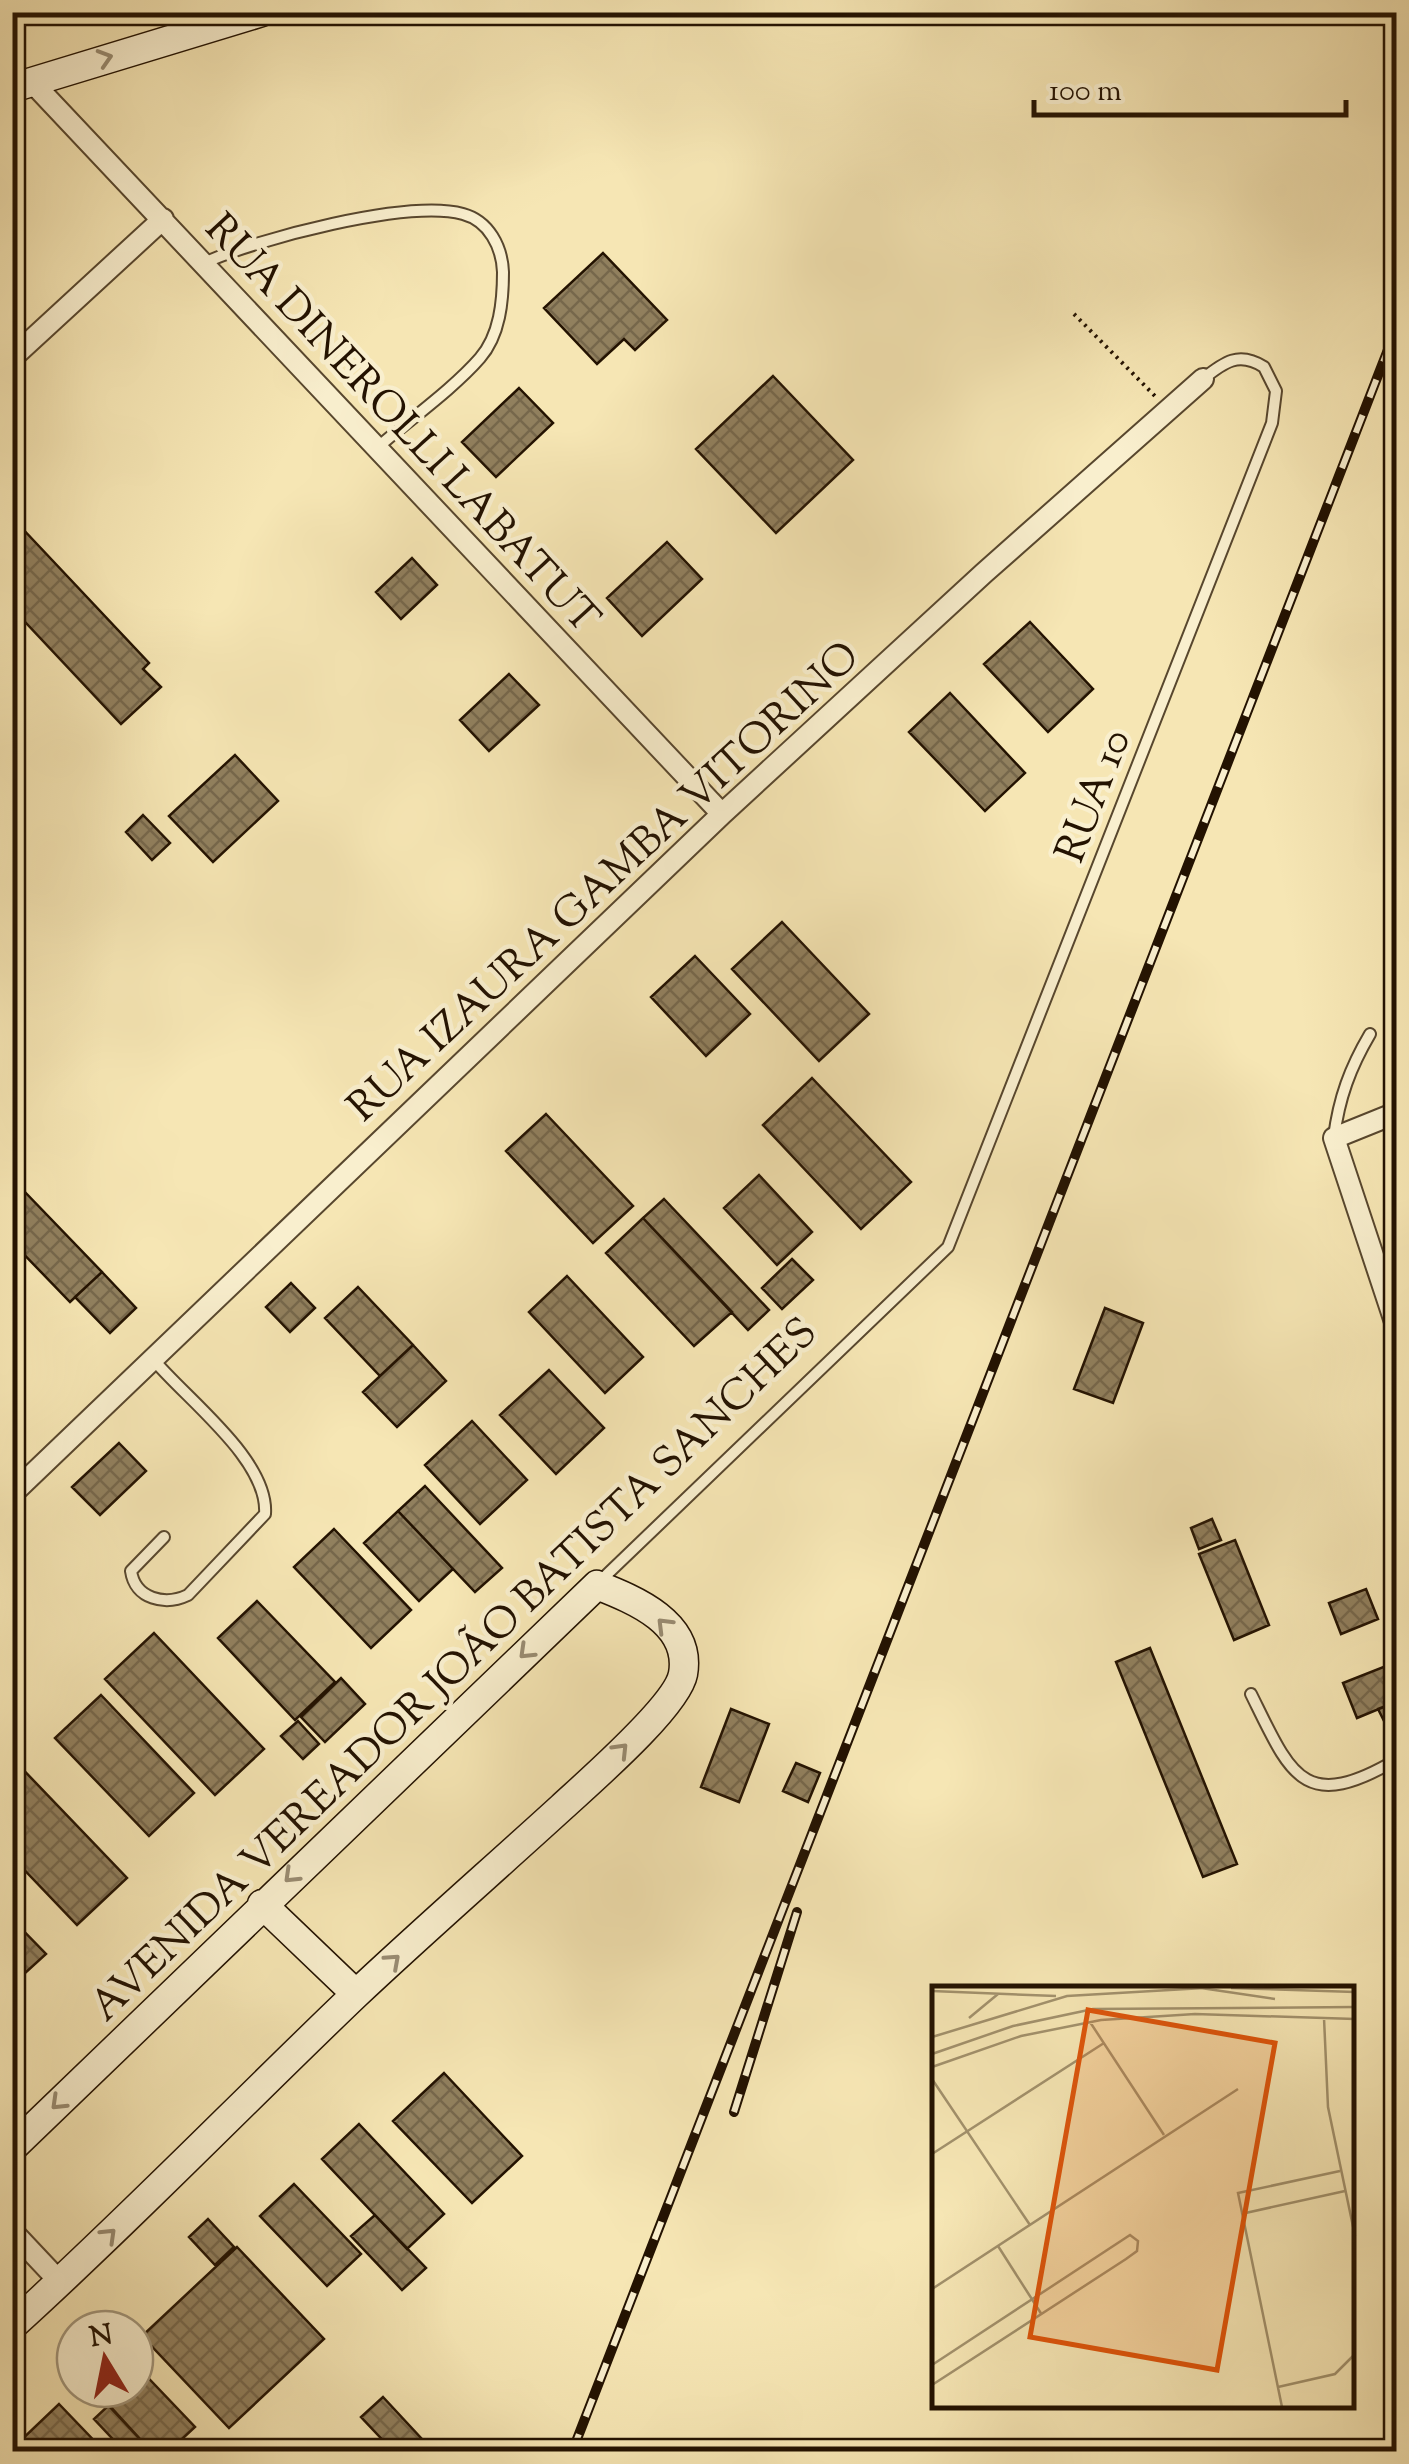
<svg xmlns="http://www.w3.org/2000/svg" width="1409" height="2464" font-family="'Sorts Mill Goudy',serif">
	<style>
		.building { fill: url(#building-cross-hatch); stroke: #231201; stroke-width: 2.5 }
		.lines { fill: none; stroke-linecap: round; stroke-linejoin: round }
		.lane-casing { stroke: #58472e; stroke-width: 14 }
		.street-casing { stroke: #58472e; stroke-width: 24 }
		.secondary-casing { stroke: #231201; stroke-width: 31 }
		.path { stroke: #231201; stroke-width: 4; stroke-dasharray: 2.5 5; stroke-linecap: butt }
		.lane { stroke: #f9efce; stroke-width: 10 }
		.street { stroke: #f9efce; stroke-width: 20 }
		.secondary { stroke: #f9efce; stroke-width: 28 }
		.rail-casing { stroke: #231201; stroke-width: 10 }
		.rail { stroke: #f9efce; stroke-width: 6; stroke-dasharray: 19; stroke-linecap: butt }
		.oneway { stroke: #998c72 }
		.labels { text-anchor: middle; stroke-width: 9; stroke-linejoin: round; paint-order: stroke }
		.street-label { font-size: 42px; fill: #231201; stroke: #f9efce }
		.inset-road { fill: none; stroke: #a2916c; stroke-width: 2.5 }
		.view { fill: #de550b; fill-opacity: 0.15; stroke: #de550b; stroke-width: 5 }
		.inset-edge { fill: none; stroke: #231201; stroke-width: 5 }
	</style>
	<defs>
		<pattern id="building-cross-hatch" width="8" height="8" patternUnits="userSpaceOnUse" patternTransform="scale(2.5)"><rect width="8" height="8" fill="#91805e"/><path d="M0 0l8 8M0 8l8-8" fill="none" stroke="#76674b"/></pattern>
	</defs>
	<rect width="100%" height="100%" fill="#f6e6b4"/>
	<filter id="stains"><feTurbulence type="fractalNoise" baseFrequency=".002" numOctaves="4"/><feColorMatrix values="0 0 0 0 .2 0 0 0 0 .09 0 0 0 0 .02 0 0 0 .5 -.17"/></filter>
	<radialGradient id="worn" r=".72"><stop offset=".6" stop-color="#630" stop-opacity="0"/><stop offset="1" stop-color="#630" stop-opacity=".3"/></radialGradient>
	<path class="building" d="M603 253 667 320 635 350 624 339 597 364 544 308Z
		M773 376 853 460 776 533 696 449Z
		M519 388 553 423 496 477 462 442Z
		M20 526 149 663 143 669 161 687 121 724 12 608V533Z
		M667 542 702 579 642 636 607 598Z
		M412 558 437 585 401 619 376 592Z
		M1030 622 1093 689 1048 732 984 664Z
		M509 674 539 705 489 751 460 720Z
		M950 693 1025 773 985 811 909 732Z
		M235 755 278 801 213 862 169 816Z
		M143 815 170 843 152 860 126 832Z
		M782 922 869 1014 819 1061 732 969Z
		M695 956 750 1014 706 1056 651 997Z
		M812 1078 911 1182 861 1229 763 1125Z
		M546 1114 633 1206 593 1243 506 1151Z
		M759 1175 812 1232 777 1265 724 1208Z
		M23 1190 102 1272 70 1302 12 1242V1200Z
		M664 1199 769 1310 748 1330 643 1218Z
		M643 1218 732 1312 694 1346 606 1253Z
		M792 1259 813 1280 782 1309 762 1288Z
		M102 1272 136 1308 110 1333 75 1297Z
		M567 1276 643 1357 605 1393 529 1312Z
		M291 1283 315 1308 290 1332 266 1307Z
		M358 1287 413 1345 380 1376 325 1318Z
		M1105 1308 1143 1323 1113 1403 1074 1389Z
		M413 1345 446 1381 397 1427 363 1392Z
		M549 1370 604 1428 556 1474 500 1415Z
		M472 1421 527 1480 480 1524 425 1465Z
		M119 1443 146 1471 100 1515 72 1487Z
		M425 1486 502 1568 475 1592 398 1511Z
		M398 1511 453 1569 419 1601 364 1543Z
		M1212 1519 1221 1540 1199 1549 1191 1528Z
		M334 1529 411 1610 371 1648 294 1567Z
		M1235 1540 1269 1625 1234 1640 1199 1554Z
		M1366 1589 1378 1619 1341 1634 1329 1603Z
		M257 1601 335 1682 295 1720 218 1638Z
		M154 1633 264 1749 215 1795 105 1679Z
		M1150 1648 1237 1864 1203 1877 1116 1662Z
		M1396 1662V1702L1357 1718 1343 1683Z
		M341 1678 365 1704 325 1742 301 1717Z
		M101 1695 194 1793 149 1836 55 1738Z
		M1396 1702V1721L1386 1725 1378 1709Z
		M731 1709 769 1724 739 1802 701 1787Z
		M298 1721 319 1744 303 1759 281 1736Z
		M12 1758 127 1878 77 1925 12 1857Z
		M796 1763 820 1773 808 1802 783 1791Z
		M12 1919 46 1954 12 1985Z
		M444 2073 522 2156 472 2203 393 2121Z
		M359 2124 444 2214 407 2249 322 2159Z
		M294 2184 361 2254 327 2286 260 2216Z
		M375 2215 426 2268 402 2290 351 2236Z
		M208 2219 234 2247 215 2265 189 2237Z
		M237 2247 324 2339 229 2428 142 2336Z
		M75 2344V2370L62 2356Z
		M135 2364 195 2427 168 2452H152L93 2389H135Z
		M383 2397 434 2452H394L361 2417Z
		M59 2404 105 2452H26L18 2443Z
		M109 2405 152 2452H125L94 2419Z"/>
	<g class="lines">
		<g class="lane-casing">
			<path id="lane" d="M204 263C257 239 408 199 463 214 489 221 502 247 503 272 503 301 500 335 480 358 453 389 409 420 377 448
				M1334 1137C1339 1098 1350 1068 1370 1034
				M153 1359C186 1399 269 1460 265 1514L188 1595C165 1606 135 1599 131 1571L164 1537
				M597 1584 948 1247 1272 423 1276 391 1264 367C1239 351 1224 362 1203 379
				M1251 1694C1291 1775 1303 1814 1396 1760"/>
		</g>
		<g class="street-casing">
			<path id="street" d="M31 81 722 814
				M12 358 163 219
				M1396 1113 1334 1138 1396 1325
				M12 1494 722 814 984 573 1203 379
				M12 2231 60 2282"/>
		</g>
		<g class="secondary-casing">
			<path id="secondary" d="M12 88 262 12
				M262 1904 356 1994
				M12 2148 597 1585C635 1600 692 1623 683 1674 677 1706 589 1782 562 1807 493 1870 423 1931 355 1995 240 2105 130 2219 12 2326"/>
		</g>
		<path class="path" d="M1074 314 1155 396"/>
		<use href="#lane" class="lane"/>
		<use href="#street" class="street"/>
		<use href="#secondary" class="secondary"/>
		<g class="rail-casing">
			<path id="rail" d="M734 2112 797 1912
				M572 2452 1396 329"/>
		</g>
		<use href="#rail" class="rail"/>
	</g>
	<defs><path id="oneway-chevron" d="M-2-3.5L2.5 0L-2 3.5" fill="none" stroke-width="1.6" stroke-linecap="round" stroke-linejoin="round" transform="scale(2.5)"/></defs>
	<g class="oneway">
		<use href="#oneway-chevron" transform="translate(105 58) rotate(-17)"/>
		<use href="#oneway-chevron" transform="translate(664 1625) rotate(-135)"/>
		<use href="#oneway-chevron" transform="translate(526 1652) rotate(136)"/>
		<use href="#oneway-chevron" transform="translate(621 1750) rotate(-46)"/>
		<use href="#oneway-chevron" transform="translate(291 1876) rotate(136)"/>
		<use href="#oneway-chevron" transform="translate(393 1961) rotate(-42)"/>
		<use href="#oneway-chevron" transform="translate(58 2103) rotate(136)"/>
		<use href="#oneway-chevron" transform="translate(109 2235) rotate(-44)"/>
	</g>
	<g class="labels">
		<g class="street-label">
			<text transform="translate(404 422) rotate(47)" y="15">RUA DINEROLLI LABATUT</text>
			<text transform="translate(1091 795) rotate(-69)" y="15">RUA 10</text>
			<text transform="translate(602 880) rotate(-43)" y="15">RUA IZAURA GAMBA VITORINO</text>
			<text transform="translate(452 1668) rotate(-44)" y="15">AVENIDA VEREADOR JOÃO BATISTA SANCHES</text>
		</g>
	</g>
	<g transform="translate(932 1986)">
		<rect width="422" height="422" fill="#f6e6b4"/>
		<path class="inset-road" d="M269 2 343 13M299 2 423 6M0 5 124 10M37 32 66 8M392 32 396 121 423 250M158 36 232 149M0 51 135 10 272 2M0 68 81 40 161 23 423 21M0 81 89 50 169 34 263 28 423 33M0 93 98 239M0 168 172 57M309 228 413 205M66 260 110 329M0 303 306 103M0 379 198 249 206 255 205 265 194 273 0 399M346 401 403 388 423 368M350 421 306 207 408 185"/>
		<path class="view" d="M156 24 343 57 285 384 98 351Z"/>
		<rect width="422" height="422" class="inset-edge"/>
	</g>
	<rect width="1409" height="2464" fill="none" stroke="#f6e6b4" stroke-width="50"/>
	<rect x="15" y="15" width="1379" height="2434" fill="none" stroke="#231201" stroke-width="5"/>
	<rect x="25" y="25" width="1359" height="2414" fill="none" stroke="#231201" stroke-width="2.5"/>
	<g transform="translate(105 2359) rotate(350)"><circle r="48" fill="#f9efce" stroke="#a3977c" stroke-width="2.5"/>
	<path d="M0-8L18 38L0 25L-18 38Z" fill="#8f2418"/>
	<text y="-15" font-size="28" font-weight="bold" text-anchor="middle" fill="#231201">N</text>
	</g>
	<path d="M1034 100v15h312v-15" fill="none" stroke="#231201" stroke-width="5"/>
	<text x="1049" y="100" font-size="30" fill="#231201" stroke="#f9efce" stroke-width="8" paint-order="stroke">100 m</text>
	<rect width="100%" height="100%" filter="url(#stains)"/>
	<rect width="100%" height="100%" fill="url(#worn)"/>
</svg>
